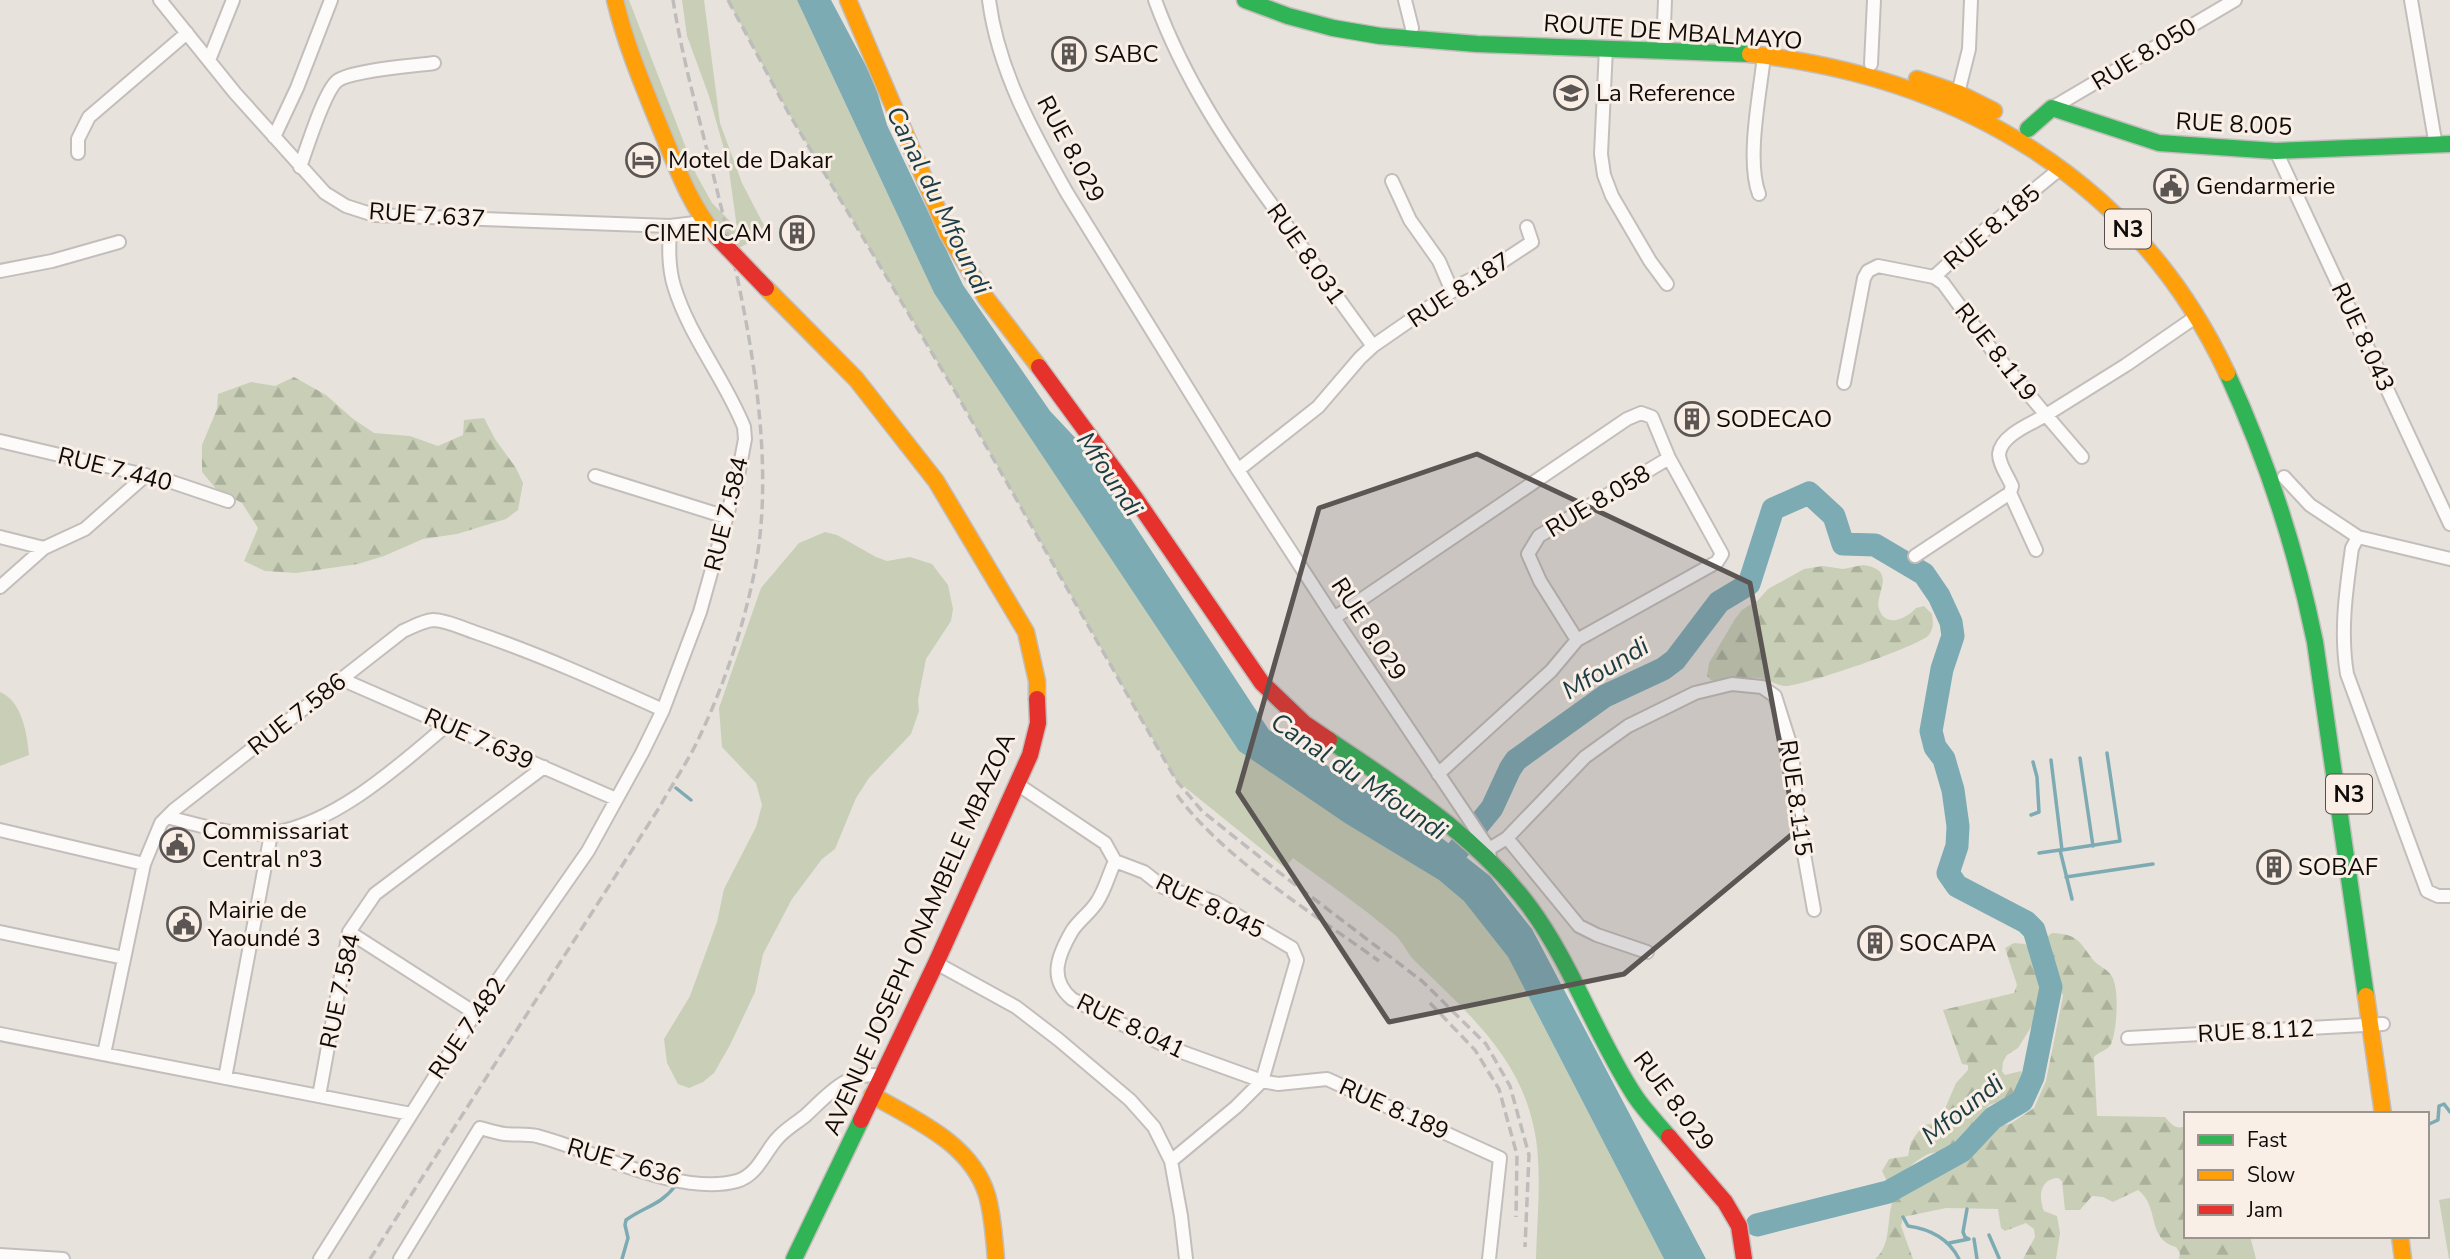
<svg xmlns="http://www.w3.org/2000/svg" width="2450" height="1259" font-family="'Nunito Sans',sans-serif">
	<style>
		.green { fill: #c8cfb6 }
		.forest { fill: url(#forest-firs) }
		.water { fill: #7dabb4 }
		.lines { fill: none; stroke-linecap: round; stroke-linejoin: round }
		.stream { stroke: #7dabb4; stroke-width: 3.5 }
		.river { stroke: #7dabb4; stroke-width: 23 }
		.street-casing { stroke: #c3bebb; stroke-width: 16 }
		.fast-casing { stroke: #c3bebb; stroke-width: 19 }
		.slow-casing { stroke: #c3bebb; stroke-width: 19 }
		.jam-casing { stroke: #c3bebb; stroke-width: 19 }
		.street { stroke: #fcfbfa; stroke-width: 12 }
		.fast { stroke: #30b455; stroke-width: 16 }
		.slow { stroke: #ff9f0a; stroke-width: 16 }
		.jam { stroke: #e5322d; stroke-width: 16 }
		.rail { stroke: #bfbdbc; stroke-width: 3.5; stroke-dasharray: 10 5; stroke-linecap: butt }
		.jam-bridge-casing { stroke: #c3bebb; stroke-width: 19; stroke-linecap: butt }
		.jam-bridge { stroke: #e5322d; stroke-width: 16 }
		.marked { fill: #5b5653; fill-opacity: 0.2; stroke: #5b5653; stroke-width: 5; stroke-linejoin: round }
		.labels { text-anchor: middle; stroke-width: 6; stroke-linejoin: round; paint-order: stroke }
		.shield { fill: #faefe6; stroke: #564f4b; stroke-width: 2 }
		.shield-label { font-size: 23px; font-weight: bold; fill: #0f0b09 }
		.street-label { font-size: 24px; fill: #0f0b09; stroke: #faefe6 }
		.poi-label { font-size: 24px; fill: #0f0b09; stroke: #faefe6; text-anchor: start }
		.water-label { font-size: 26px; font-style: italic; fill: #1a3c43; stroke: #faefe6 }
	</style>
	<defs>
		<pattern id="forest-firs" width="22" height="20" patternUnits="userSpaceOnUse" patternTransform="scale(1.75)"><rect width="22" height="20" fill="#c8cfb6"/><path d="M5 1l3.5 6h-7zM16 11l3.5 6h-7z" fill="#abb09b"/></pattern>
	</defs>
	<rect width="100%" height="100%" fill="#e8e2dd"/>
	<path class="green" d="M615 0H629L696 174 712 203 737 228 728 163 709 96 687 36 682 0H704L720 123 742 183 768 233 731 252 716 236Z
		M728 0H797L934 293 1239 751 1345 823 1439 880 1465 901 1508 957 1664 1259H1536C1537 1212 1544 1161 1531 1116 1513 1049 1461 1007 1414 960 1407 953 1403 942 1395 935 1363 907 1327 883 1293 858L1285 868 1176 780 956 393 788 112Z
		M825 532 837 535 876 557 887 561 910 557 932 564 948 585 953 609 951 621 926 659 918 700 919 711 911 734 869 778 856 798 835 849 822 859 792 899 763 954 755 992 730 1045 714 1073 703 1082 689 1088 678 1084 667 1063 664 1039 690 996 717 922 724 889 756 827 762 805 756 783 722 747 719 708 761 588 799 543Z
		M0 692C22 701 27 733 29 755L0 766Z
		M2450 1198V1259H2449L2439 1200Z"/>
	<path class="forest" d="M294 377 326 395 352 418 374 433 410 436 438 446 463 435 464 420 484 418 495 439 516 468 523 483 518 510 506 519 457 534 423 539 384 556 358 564 296 573 265 571 244 561 258 528 242 503 217 490 202 472V445L217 409 218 394 251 382 275 386Z
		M1863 565C1899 570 1874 594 1879 609 1886 629 1907 618 1916 608L1924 606 1932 614C1933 621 1934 628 1929 635 1920 646 1802 686 1786 686 1777 686 1768 679 1760 678 1743 676 1727 683 1711 680L1707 676 1709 663 1735 619 1742 610 1758 600 1768 589 1804 569 1823 566 1843 569Z
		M2052 933C2079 934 2080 943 2094 961 2099 966 2107 969 2111 975 2120 986 2117 1031 2111 1044 2107 1051 2100 1051 2094 1057L2097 1116 2165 1117C2172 1125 2176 1130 2186 1126V1236H2250L2256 1259H2179L2180 1253 2176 1247C2146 1239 2160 1206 2138 1190L2113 1202 2103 1197 2092 1196 2080 1210H2065L2062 1181 2058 1178C2040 1179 2038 1196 2044 1211L2057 1216 2060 1233 2056 1259H2023L2035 1237 2034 1229 2026 1223 2005 1231 2001 1228 1998 1209 1946 1208 1903 1217 1901 1226 1913 1259H1875C1892 1245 1886 1219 1893 1200L1929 1170 1960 1161 1996 1126 2010 1124 2034 1108 2046 1081 2063 996 2047 942 2048 936Z
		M2014 943 2025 944 2034 953 2041 995 2033 1024 2018 1048 2007 1055 2003 1062 2002 1071 2005 1075 2021 1071 2025 1078 2019 1095 1989 1105 1954 1148 1928 1154 1918 1160 1894 1180 1887 1181 1882 1171 1889 1159 1908 1156 1911 1142 1923 1125 1936 1123 1944 1111 1956 1083 1968 1070V1065L1962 1064 1943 1010 2014 993 2017 985 2005 948Z"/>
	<path class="water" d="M797 0H831L874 81 887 125 963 285 1050 411 1082 445 1269 730 1429 828 1490 876 1532 929 1706 1259H1664L1508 957 1464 901 1439 880 1345 823 1239 751 934 293Z"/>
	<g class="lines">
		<path class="stream" d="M2080 758 2093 846
			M2051 760 2062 850 2120 841 2107 753
			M676 788 691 800
			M2031 815 2039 812 2037 777 2033 762
			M2039 853 2060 850 2072 899
			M2066 877 2153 864
			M2427 1125 2438 1120 2439 1106 2444 1104 2450 1112
			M1903 1217 1908 1226C1930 1229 1949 1239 1959 1259
			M1989 1235 1999 1258
			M1974 1239 1977 1259
			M1949 1243 1969 1239 1965 1237 1963 1232 1967 1209
			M622 1259 628 1238 625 1225 626 1220C645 1206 660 1206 676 1185"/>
		<path class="river" d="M1437 854 1448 862 1492 808 1510 769 1516 760 1605 696 1663 669 1675 660 1719 602 1749 584 1773 509 1809 493 1834 516 1843 544 1875 545 1924 574 1939 596 1951 622 1953 636 1942 669 1931 731 1935 747 1944 759 1953 790 1958 826 1957 846 1948 873 1957 886 2026 922 2034 930 2051 987 2033 1077 2022 1101 1993 1118 1962 1151 1888 1192 1757 1225"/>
		<g class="street-casing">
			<path id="street" d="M160 0 235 93 325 193 346 206 374 215 670 226 703 222
				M989 0C998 70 1033 133 1067 193L1238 470 1334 618 1489 849 1490 859
				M1155 0C1184 80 1230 148 1280 216 1311 260 1341 303 1373 346L1360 358 1318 407 1238 470
				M1405 0 1412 28
				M2411 0 2436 146
				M1606 48 1601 154 1604 175 1612 196 1650 261 1667 284
				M1663 50 1665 0
				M209 60 233 0
				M1871 64 1874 0
				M1958 93 1969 49 1971 0
				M2052 108 2235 0
				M274 137 297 88 331 0
				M2276 151 2450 524
				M78 153V139L89 117 187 33
				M300 167C307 148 324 92 337 81 351 70 414 66 434 63
				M1392 181 1410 220 1439 261 1452 291
				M1759 194C1746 160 1760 93 1764 56
				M0 271 52 261 119 242
				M1934 277 1943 283 1992 350 2046 415 2126 365 2197 316
				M1373 346 1464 283 1485 273 1532 242 1527 227
				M1844 383 1864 278 1868 271 1878 266 1934 277 1986 229 2061 168
				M0 441 166 480 228 501
				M595 476 726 517
				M2284 477 2310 505 2358 537 2352 548C2346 590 2340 632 2347 674L2427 891 2438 896H2450
				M2010 493 2036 550
				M0 537 44 548
				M2358 537 2450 559
				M1915 556 2010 493 2012 486C2008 476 1999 465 1999 454 2001 435 2031 424 2046 415L2082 457
				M0 587 44 548 85 529 146 475
				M1334 618 1627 419 1641 413 1652 417 1669 458 1539 536 1528 554 1540 581 1577 640 1551 671 1438 774
				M1577 640 1717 562 1722 554 1669 458
				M341 679 616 799
				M1017 784 1105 843 1115 861C1109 874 1105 890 1097 902 1090 913 1079 920 1072 931 1058 955 1048 979 1072 999L1168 1047 1262 1081 1297 960 1292 948 1216 903 1196 895 1177 892 1163 887 1144 872 1115 861
				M167 817C199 825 238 838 272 833 335 824 400 765 447 725
				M0 830 144 864
				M1507 838 1579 926 1597 935 1647 952
				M1489 849 1507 838 1585 757 1628 726 1695 693 1732 684 1762 687 1775 696 1792 750 1797 815 1814 910
				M0 932 124 958
				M349 932 475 1013
				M936 963 1016 1007 1059 1040 1130 1100 1154 1127 1171 1161 1181 1216 1186 1259
				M0 1034 411 1114
				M2128 1038 2383 1024
				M104 1054 144 864 161 823 174 810 403 631C413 627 422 621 433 620 446 620 462 628 474 632 539 654 601 682 663 710
				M225 1078 271 834
				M319 1096 349 932 375 894 544 767
				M1171 1161 1236 1107 1262 1081 1278 1084 1327 1079 1500 1158 1489 1259
				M0 1255 63 1259
				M320 1259 475 1013 588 851 642 753 663 710 700 612 738 476 745 439 744 427C725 379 689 336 674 286 668 266 669 246 670 226
				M400 1259 480 1128C488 1130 497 1133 505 1134 516 1135 527 1134 537 1136 592 1150 680 1197 737 1181 757 1175 764 1154 776 1140 784 1130 795 1124 805 1116 828 1095 847 1070 881 1076"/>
		</g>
		<g class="fast-casing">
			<path id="fast" d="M1245 0 1288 16 1333 28 1380 36 1477 44 1750 54
				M2028 129 2052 108 2159 143 2276 151 2450 144
				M2227 373C2267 460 2296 548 2315 642L2366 996
				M1329 740C1401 789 1476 835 1529 906 1572 964 1595 1035 1635 1096 1645 1111 1658 1124 1669 1137
				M794 1259 861 1120"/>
		</g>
		<g class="slow-casing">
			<path id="slow" d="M615 0C626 46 644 88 662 132 677 168 690 205 716 236
				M848 0 948 234 986 298 1039 367
				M1750 54C1958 77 2136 179 2227 373
				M1917 79 1958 93 1994 111
				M766 288 856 379 936 481 1026 632 1037 681V699
				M2366 996 2383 1114
				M872 1095C915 1120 971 1143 987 1195 993 1216 994 1238 996 1259
				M2400 1236 2403 1259"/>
		</g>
		<g class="jam-casing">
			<path id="jam" d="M1039 367 1135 498 1262 683 1304 723 1329 740
				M861 1120 936 963 1030 755 1038 723 1037 699
				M1669 1137 1725 1202 1739 1226 1744 1259"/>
		</g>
		<use href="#street" class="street"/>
		<use href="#fast" class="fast"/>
		<use href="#slow" class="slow"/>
		<use href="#jam" class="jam"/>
		<path class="rail" d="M728 0 788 112 956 393 1176 780 1202 811 1276 870 1422 981 1486 1044 1510 1086 1529 1155 1525 1247
			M1177 795C1224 859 1314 914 1379 961
			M1430 1003 1475 1050 1499 1089 1517 1155 1516 1217
			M370 1259 659 808C670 788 683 769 694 748 721 694 742 633 754 574 779 454 745 304 716 186 701 124 683 63 673 0"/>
		<g class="jam-bridge-casing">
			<path id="jam-bridge" d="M716 236 766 288"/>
		</g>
		<use href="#jam-bridge" class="jam-bridge"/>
	</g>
	<path class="marked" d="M1477 454 1750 583 1796 831 1624 974 1389 1022 1238 792 1319 508Z"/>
	<defs>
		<g id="building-ring" transform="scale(1.75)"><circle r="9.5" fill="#faefe6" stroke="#5b5653" stroke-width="1.5"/><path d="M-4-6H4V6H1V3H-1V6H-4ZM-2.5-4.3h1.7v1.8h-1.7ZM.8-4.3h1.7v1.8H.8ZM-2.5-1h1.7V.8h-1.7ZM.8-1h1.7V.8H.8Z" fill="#5b5653"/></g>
		<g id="school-ring" transform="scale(1.75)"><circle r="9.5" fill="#faefe6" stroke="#5b5653" stroke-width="1.5"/><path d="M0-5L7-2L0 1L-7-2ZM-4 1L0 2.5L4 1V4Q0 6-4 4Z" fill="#5b5653"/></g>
		<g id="hotel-ring" transform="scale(1.75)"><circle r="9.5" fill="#faefe6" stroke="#5b5653" stroke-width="1.5"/><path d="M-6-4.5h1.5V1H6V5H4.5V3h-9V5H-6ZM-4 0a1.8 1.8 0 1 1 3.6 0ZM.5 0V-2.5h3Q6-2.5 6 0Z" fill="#5b5653"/></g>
		<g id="civic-ring" transform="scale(1.75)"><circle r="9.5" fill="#faefe6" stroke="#5b5653" stroke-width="1.5"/><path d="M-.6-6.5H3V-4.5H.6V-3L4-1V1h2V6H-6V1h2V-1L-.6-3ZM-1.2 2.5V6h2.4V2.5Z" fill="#5b5653"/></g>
	</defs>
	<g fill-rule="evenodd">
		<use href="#building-ring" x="1069" y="54"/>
		<use href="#school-ring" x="1571" y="93"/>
		<use href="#hotel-ring" x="643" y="160"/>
		<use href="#civic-ring" x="2171" y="186"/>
		<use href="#building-ring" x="797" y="233"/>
		<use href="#building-ring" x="1692" y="419"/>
		<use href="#civic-ring" x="177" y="845"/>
		<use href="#building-ring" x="2274" y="867"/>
		<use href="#civic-ring" x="184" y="924"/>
		<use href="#building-ring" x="1875" y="943"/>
	</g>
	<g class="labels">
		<g class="shield">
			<rect x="2105" y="209.5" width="46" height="39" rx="5"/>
			<rect x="2326" y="774.5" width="46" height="39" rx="5"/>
		</g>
		<g class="shield-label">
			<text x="2128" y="237">N3</text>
			<text x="2349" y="802">N3</text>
		</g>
		<g class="street-label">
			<text transform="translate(1673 32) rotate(4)" y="8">ROUTE DE MBALMAYO</text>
			<text transform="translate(2144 54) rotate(-31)" y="8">RUE 8.050</text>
			<text transform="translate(2234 124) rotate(3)" y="8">RUE 8.005</text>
			<text transform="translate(1071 149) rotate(62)" y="8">RUE 8.029</text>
			<text transform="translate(427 215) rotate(4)" y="8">RUE 7.637</text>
			<text transform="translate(1992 227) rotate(-40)" y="8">RUE 8.185</text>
			<text transform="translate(1306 254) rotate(55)" y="8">RUE 8.031</text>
			<text transform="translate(1459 290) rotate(-33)" y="8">RUE 8.187</text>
			<text transform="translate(2363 337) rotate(65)" y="8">RUE 8.043</text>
			<text transform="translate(1996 352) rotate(52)" y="8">RUE 8.119</text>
			<text transform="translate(115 469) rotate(14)" y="8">RUE 7.440</text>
			<text transform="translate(1598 501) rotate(-31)" y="8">RUE 8.058</text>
			<text transform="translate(726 514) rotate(-76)" y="8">RUE 7.584</text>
			<text transform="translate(1369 629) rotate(57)" y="8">RUE 8.029</text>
			<text transform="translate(297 714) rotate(-38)" y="8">RUE 7.586</text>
			<text transform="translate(479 739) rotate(24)" y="8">RUE 7.639</text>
			<text transform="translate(1796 798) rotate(82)" y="8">RUE 8.115</text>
			<text transform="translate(1210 906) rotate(26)" y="8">RUE 8.045</text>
			<text transform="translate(919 934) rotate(-66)" y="8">AVENUE JOSEPH ONAMBELE MBAZOA</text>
			<text transform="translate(340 991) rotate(-78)" y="8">RUE 7.584</text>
			<text transform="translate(1131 1026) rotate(26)" y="8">RUE 8.041</text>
			<text transform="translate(467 1028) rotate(-56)" y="8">RUE 7.482</text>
			<text transform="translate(2256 1031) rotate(-3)" y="8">RUE 8.112</text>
			<text transform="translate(1674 1101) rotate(53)" y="8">RUE 8.029</text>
			<text transform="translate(1394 1109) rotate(24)" y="8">RUE 8.189</text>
			<text transform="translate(624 1162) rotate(16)" y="8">RUE 7.636</text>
		</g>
		<g class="poi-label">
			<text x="1094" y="62">SABC</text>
			<text x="1596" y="101">La Reference</text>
			<text x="668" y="168">Motel de Dakar</text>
			<text x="2196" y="194">Gendarmerie</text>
			<text x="772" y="241" text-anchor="end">CIMENCAM</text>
			<text x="1716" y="427">SODECAO</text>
			<text x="202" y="839">Commissariat<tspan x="202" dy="28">Central n°3</tspan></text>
			<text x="2298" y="875">SOBAF</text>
			<text x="208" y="918">Mairie de<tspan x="208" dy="28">Yaoundé 3</tspan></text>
			<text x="1899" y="951">SOCAPA</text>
		</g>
		<g class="water-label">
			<text transform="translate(939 200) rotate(64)" y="9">Canal du Mfoundi</text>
			<text transform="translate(1110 474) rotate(56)" y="9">Mfoundi</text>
			<text transform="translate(1605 668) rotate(-31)" y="9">Mfoundi</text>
			<text transform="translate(1359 776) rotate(34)" y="9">Canal du Mfoundi</text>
			<text transform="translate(1962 1109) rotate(-38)" y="9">Mfoundi</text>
		</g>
	</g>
	<rect x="2184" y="1112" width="245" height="126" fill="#faefe6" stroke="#9c948e" stroke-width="2"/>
	<rect x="2198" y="1135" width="35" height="10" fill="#30b455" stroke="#9c948e" stroke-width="2"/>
	<text x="2247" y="1147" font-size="21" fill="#0f0b09">Fast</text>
	<rect x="2198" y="1170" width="35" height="10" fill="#ff9f0a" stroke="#9c948e" stroke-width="2"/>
	<text x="2247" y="1182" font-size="21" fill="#0f0b09">Slow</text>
	<rect x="2198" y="1205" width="35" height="10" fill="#e5322d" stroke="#9c948e" stroke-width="2"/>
	<text x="2247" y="1217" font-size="21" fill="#0f0b09">Jam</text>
</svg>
